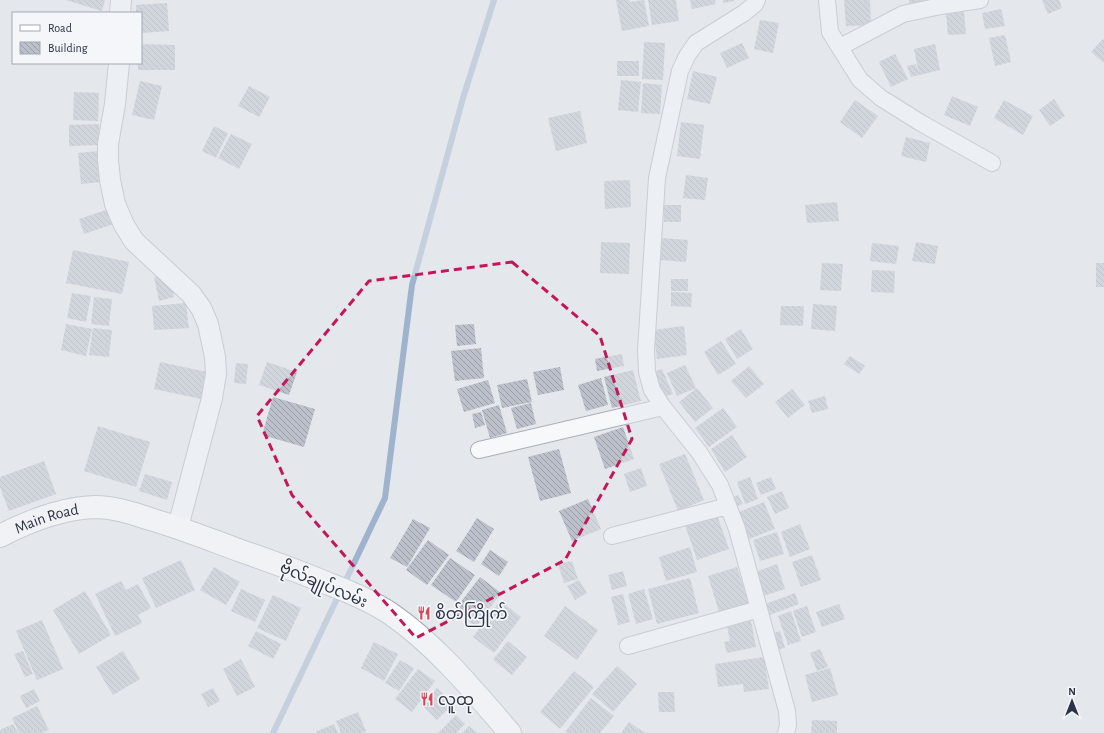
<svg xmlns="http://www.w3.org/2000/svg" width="1104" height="733" font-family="'Alegreya Sans','Noto Sans Myanmar',sans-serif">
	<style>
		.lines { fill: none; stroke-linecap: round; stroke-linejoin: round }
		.stream { stroke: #9fb4cc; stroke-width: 6 }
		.building { fill: url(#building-back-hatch) }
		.minor-casing { stroke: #a9aeb7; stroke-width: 18 }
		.tertiary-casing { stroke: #a9aeb7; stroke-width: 22 }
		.primary-casing { stroke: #a3abb8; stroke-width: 24 }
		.minor { stroke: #f7f8fa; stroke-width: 16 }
		.tertiary { stroke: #f7f8fa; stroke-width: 20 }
		.primary { stroke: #fff; stroke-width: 22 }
		.marked { fill: none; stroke: #c2185b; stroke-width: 3; stroke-dasharray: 8 5; stroke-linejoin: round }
		.labels { text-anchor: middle; stroke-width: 3.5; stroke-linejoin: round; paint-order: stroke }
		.street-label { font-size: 16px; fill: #2b3445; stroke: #f4f6f9 }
		.poi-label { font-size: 16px; fill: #2b3445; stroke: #f4f6f9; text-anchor: start }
	</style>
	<defs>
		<pattern id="building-back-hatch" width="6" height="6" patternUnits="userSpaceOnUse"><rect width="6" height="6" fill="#bbc0ca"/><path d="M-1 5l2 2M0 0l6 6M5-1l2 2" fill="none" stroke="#989da6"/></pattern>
	</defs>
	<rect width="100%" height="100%" fill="#e4e7ec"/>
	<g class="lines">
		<path class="stream" d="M273 733 385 498 412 285 463 98 494 0"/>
	</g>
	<path class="building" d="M66 0H105L102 11Z
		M616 0H629L630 2 644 0 649 26 622 31Z
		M648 0H676L679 21 652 25Z
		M690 0H715L716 4 692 9Z
		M723 0H734V1L723 3Z
		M844 0H870L871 25 846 26Z
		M909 0H924V3L909 4Z
		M1042 0H1059L1062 8 1048 14Z
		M167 3 169 31 141 33V13H136V5Z
		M1001 9 1005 26 985 29 982 13Z
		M964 12 966 34 948 35 946 14Z
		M760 20 779 23 773 53 754 49Z
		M1005 35 1011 62 995 66 989 38Z
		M1103 39 1104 40V63L1091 52Z
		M644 42 665 43 663 80 642 79Z
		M742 43 749 58 727 68 720 53Z
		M141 44 175 45V70H138V63H141Z
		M935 44 940 70 911 77 907 66 916 64 919 74 914 49Z
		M895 54 908 79 891 87 879 62Z
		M617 61H639V76H617Z
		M693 71 717 77 710 104 687 99Z
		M621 80 641 82 638 112 618 110Z
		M140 81 162 86 154 120 132 115Z
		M643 83 662 85 660 114 641 113Z
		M249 86 270 97 259 117 238 106Z
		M74 92 99 93 98 121 73 120Z
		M952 96 978 107 970 126 944 115Z
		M1054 99 1065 116 1050 126 1039 110Z
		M855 100 878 116 862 138 840 122Z
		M1004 100 1033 116 1023 135 994 118Z
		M580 111 587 143 556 151 548 118Z
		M681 122 704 125 700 159 677 156Z
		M99 124V145L69 146V125Z
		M214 126 228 133 216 158 202 151Z
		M231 134 252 144 239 169 218 158Z
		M906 137 930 143 926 162 901 156Z
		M99 151 102 182 81 184 78 153Z
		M686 175 708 178 705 200 683 198Z
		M630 180 631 207 605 209 604 181Z
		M837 202 839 221 807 223 805 205Z
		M664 205H681V222H664Z
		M109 209 114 224 84 234 79 219Z
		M661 238 688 240 686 262 660 260Z
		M601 242 630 243 629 274 600 273Z
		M916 242 938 246 935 264 912 261Z
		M872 243 899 246 896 264 870 261Z
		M73 250 129 262 122 294 66 283Z
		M822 263 843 264 841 291 820 290Z
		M1096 263H1104V287H1096Z
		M872 270 895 271 894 293 871 292Z
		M169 273 174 297 159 301 154 277Z
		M671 279H688V291H671Z
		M671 292 692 293 691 307 671 306Z
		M72 293 91 296 86 322 67 318Z
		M94 297 112 299 109 326 91 324Z
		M186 303 189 328 154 330 152 306Z
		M813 304 837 306 835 331 811 329Z
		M781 306H804L803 326 780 325Z
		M66 324 92 329 86 356 61 350Z
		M474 324 476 344 457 346 455 325Z
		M684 326 687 355 657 359 653 330Z
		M93 328 112 330 109 357 89 355Z
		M741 329 753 349 737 359 725 339Z
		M721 341 736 364 718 375 704 352Z
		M481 348 484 378 455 381 451 351Z
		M622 354 624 366 597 371 595 359Z
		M850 356 865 366 859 374 844 364Z
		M160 362 207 372 201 399 154 389Z
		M267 362 297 372 289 395 259 385Z
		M236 363 248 364 246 384 234 383Z
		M685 365 696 388 677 396 667 373Z
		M749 366 764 384 746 398 731 381Z
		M560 367 564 390 538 395 533 372Z
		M662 369 673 394 662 398 651 373Z
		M633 370 641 401 612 408 604 377Z
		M601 378 608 405 586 411 578 385Z
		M527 379 532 402 502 408 497 385Z
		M488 380 495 403 464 412 457 389Z
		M697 388 713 408 695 422 679 402Z
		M792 389 805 405 788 418 775 402Z
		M825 396 828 409 812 413 808 401Z
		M273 397 315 409 304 447 262 435Z
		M531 403 536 424 517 429 511 408Z
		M499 405 507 433 490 438 482 410Z
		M723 408 737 427 709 447 695 428Z
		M481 412 485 425 475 428 472 414Z
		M98 426 150 442 136 487 84 471Z
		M623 427 634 459 605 469 594 437Z
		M732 435 747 457 725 472 711 449Z
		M559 449 571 493 540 501 528 457Z
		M685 454 704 500 678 511 659 464Z
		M44 461 56 494 9 511 0 487V477Z
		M641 468 647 486 630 492 624 474Z
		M145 474 172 482 167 500 139 491Z
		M750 477 758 499 745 504 737 482Z
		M771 477 776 489 761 495 756 483Z
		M782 491 789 508 775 514 767 497Z
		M738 495 743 504 735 507 731 498Z
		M588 499 601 529 572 541 559 511Z
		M764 502 775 529 749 539 739 512Z
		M717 515 729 549 697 560 685 525Z
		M477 518 494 529 474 562 456 551Z
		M413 519 430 528 407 567 390 558Z
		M800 524 810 549 790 557 781 532Z
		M777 532 784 554 760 561 753 540Z
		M428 540 449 555 427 585 406 570Z
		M690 547 697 572 666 581 659 557Z
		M490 550 508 562 499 576 481 564Z
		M812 555 821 580 801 587 792 562Z
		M450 558 475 575 456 602 431 585Z
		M181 560 195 590 156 608 142 578Z
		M572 561 578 579 564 583 558 564Z
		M777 564 785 589 763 596 755 572Z
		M214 567 240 582 226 605 200 590Z
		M737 567 749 604 719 612 708 576Z
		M623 571 627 586 612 590 608 575Z
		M480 577 501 593 476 627 454 611Z
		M690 578 699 613 657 624 648 589Z
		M579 580 587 593 575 600 567 586Z
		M121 581 126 590 138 584 151 608 138 615 142 623 115 636 95 594Z
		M241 589 265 600 255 622 231 611Z
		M644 589 653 619 636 624 628 594Z
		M85 591 111 635 79 654 53 610Z
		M795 593 799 604 767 616 763 605Z
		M623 594 630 622 618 625 611 597Z
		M273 595 301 608 286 641 257 628Z
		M500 601 521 617 494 653 473 637Z
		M839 604 845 619 822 627 816 612Z
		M565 606 598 630 577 660 544 636Z
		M807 606 816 632 802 637 793 611Z
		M791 611 801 641 788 645 778 616Z
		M42 620 63 669 37 680 16 631Z
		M751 621 756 647 727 653 724 642 730 641 727 626Z
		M256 631 281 644 273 659 248 646Z
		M780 631 785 648 775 650 771 634Z
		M508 641 527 657 512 675 493 660Z
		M374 642 398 654 384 681 361 668Z
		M820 649 828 667 817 671 810 653Z
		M23 651 33 674 25 677 14 654Z
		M123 651 140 679 113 695 96 667Z
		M764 657 769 689 744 692 743 684 718 687 715 664Z
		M241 659 255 687 237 696 223 669Z
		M400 660 414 668 399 691 385 683Z
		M617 666 637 684 613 712 592 694Z
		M830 668 838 695 812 702 805 675Z
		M418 669 435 681 412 712 395 699Z
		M574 671 594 687 560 729 540 712Z
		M213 688 220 701 208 707 201 694Z
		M437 688 453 704 437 720 421 704Z
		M34 689 40 701 26 708 20 696Z
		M658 692H674L675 712H659Z
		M591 698 614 716 600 733H567L565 732Z
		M37 706 49 730 42 733H19L12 718Z
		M358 712 366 731 362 733H341L336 721Z
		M456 715 465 724 456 733H438Z
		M812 720 837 721V733H811Z
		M629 722 645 733H621Z
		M13 724 18 733H0V730Z
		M334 724 338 733H317V731Z
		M469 726 477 733H462Z"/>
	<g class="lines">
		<g class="minor-casing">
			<path id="minor" d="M757 0 755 4 744 13 696 43 687 56 680 71 657 178 646 350 647 372 652 390 663 407 699 452 720 485 737 529 787 711 788 725 786 733
				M827 0 830 32 860 80 881 98 921 123 992 163
				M840 47 903 14 941 6 980 0
				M479 450 663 407
				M612 536 728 506
				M628 646 759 609"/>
		</g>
		<g class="tertiary-casing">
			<path id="tertiary" d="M120 13 121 0
				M119 63 115 104 108 144V160L110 180 115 204 124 225 134 241 191 294 201 308 208 324 215 357 216 374 212 398 178 527"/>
		</g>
		<g class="primary-casing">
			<g id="primary">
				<path id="s1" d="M0 536C29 521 61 508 94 507 114 507 132 513 150 519 181 528 211 540 241 551 270 561 300 572 329 584 350 592 372 601 391 614 436 645 474 691 510 733"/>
			</g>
		</g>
		<use href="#minor" class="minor"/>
		<use href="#tertiary" class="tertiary"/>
		<use href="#primary" class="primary"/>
	</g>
	<path d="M0 0H1104V733H0ZM512 262 600 336 632 439 565 560 416 638 292 495 257 416 369 281Z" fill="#e4e7ec" fill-opacity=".55" fill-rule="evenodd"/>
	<path class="marked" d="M512 262 600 336 632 439 565 560 416 638 292 495 257 416 369 281Z"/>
	<defs>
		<g id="restaurant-bare" transform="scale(1.08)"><path d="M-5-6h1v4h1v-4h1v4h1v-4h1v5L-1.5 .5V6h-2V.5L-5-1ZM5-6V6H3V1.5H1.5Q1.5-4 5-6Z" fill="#d1495b" stroke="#f4f6f9" stroke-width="2.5" paint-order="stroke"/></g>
	</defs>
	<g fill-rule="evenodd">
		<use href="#restaurant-bare" x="424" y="613"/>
		<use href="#restaurant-bare" x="427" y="699"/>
	</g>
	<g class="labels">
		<g class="street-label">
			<text dy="6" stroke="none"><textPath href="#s1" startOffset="50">Main Road</textPath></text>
			<text transform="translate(324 584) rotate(23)" y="6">ဗိုလ်‌ချုပ်‌လမ်း</text>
		</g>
		<g class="poi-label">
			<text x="435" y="619">စိတ်ကြိုက်</text>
			<text x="438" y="705">လူထု</text>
		</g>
	</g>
	<rect x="12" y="12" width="130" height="52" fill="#f4f6f9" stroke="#a4a8b1"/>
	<rect x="20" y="25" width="20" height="6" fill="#ffffff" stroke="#a4a8b1"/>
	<text x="48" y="32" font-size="12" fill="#2b3445">Road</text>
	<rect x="20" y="42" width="20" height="12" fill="url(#building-back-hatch)" stroke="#a4a8b1"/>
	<text x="48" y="52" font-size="12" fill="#2b3445">Building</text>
	<g transform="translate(1072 701)" stroke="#f4f6f9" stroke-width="3" paint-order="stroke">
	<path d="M0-3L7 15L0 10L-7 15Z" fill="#2b3445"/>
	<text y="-6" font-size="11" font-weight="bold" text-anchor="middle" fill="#2b3445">N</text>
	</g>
</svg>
